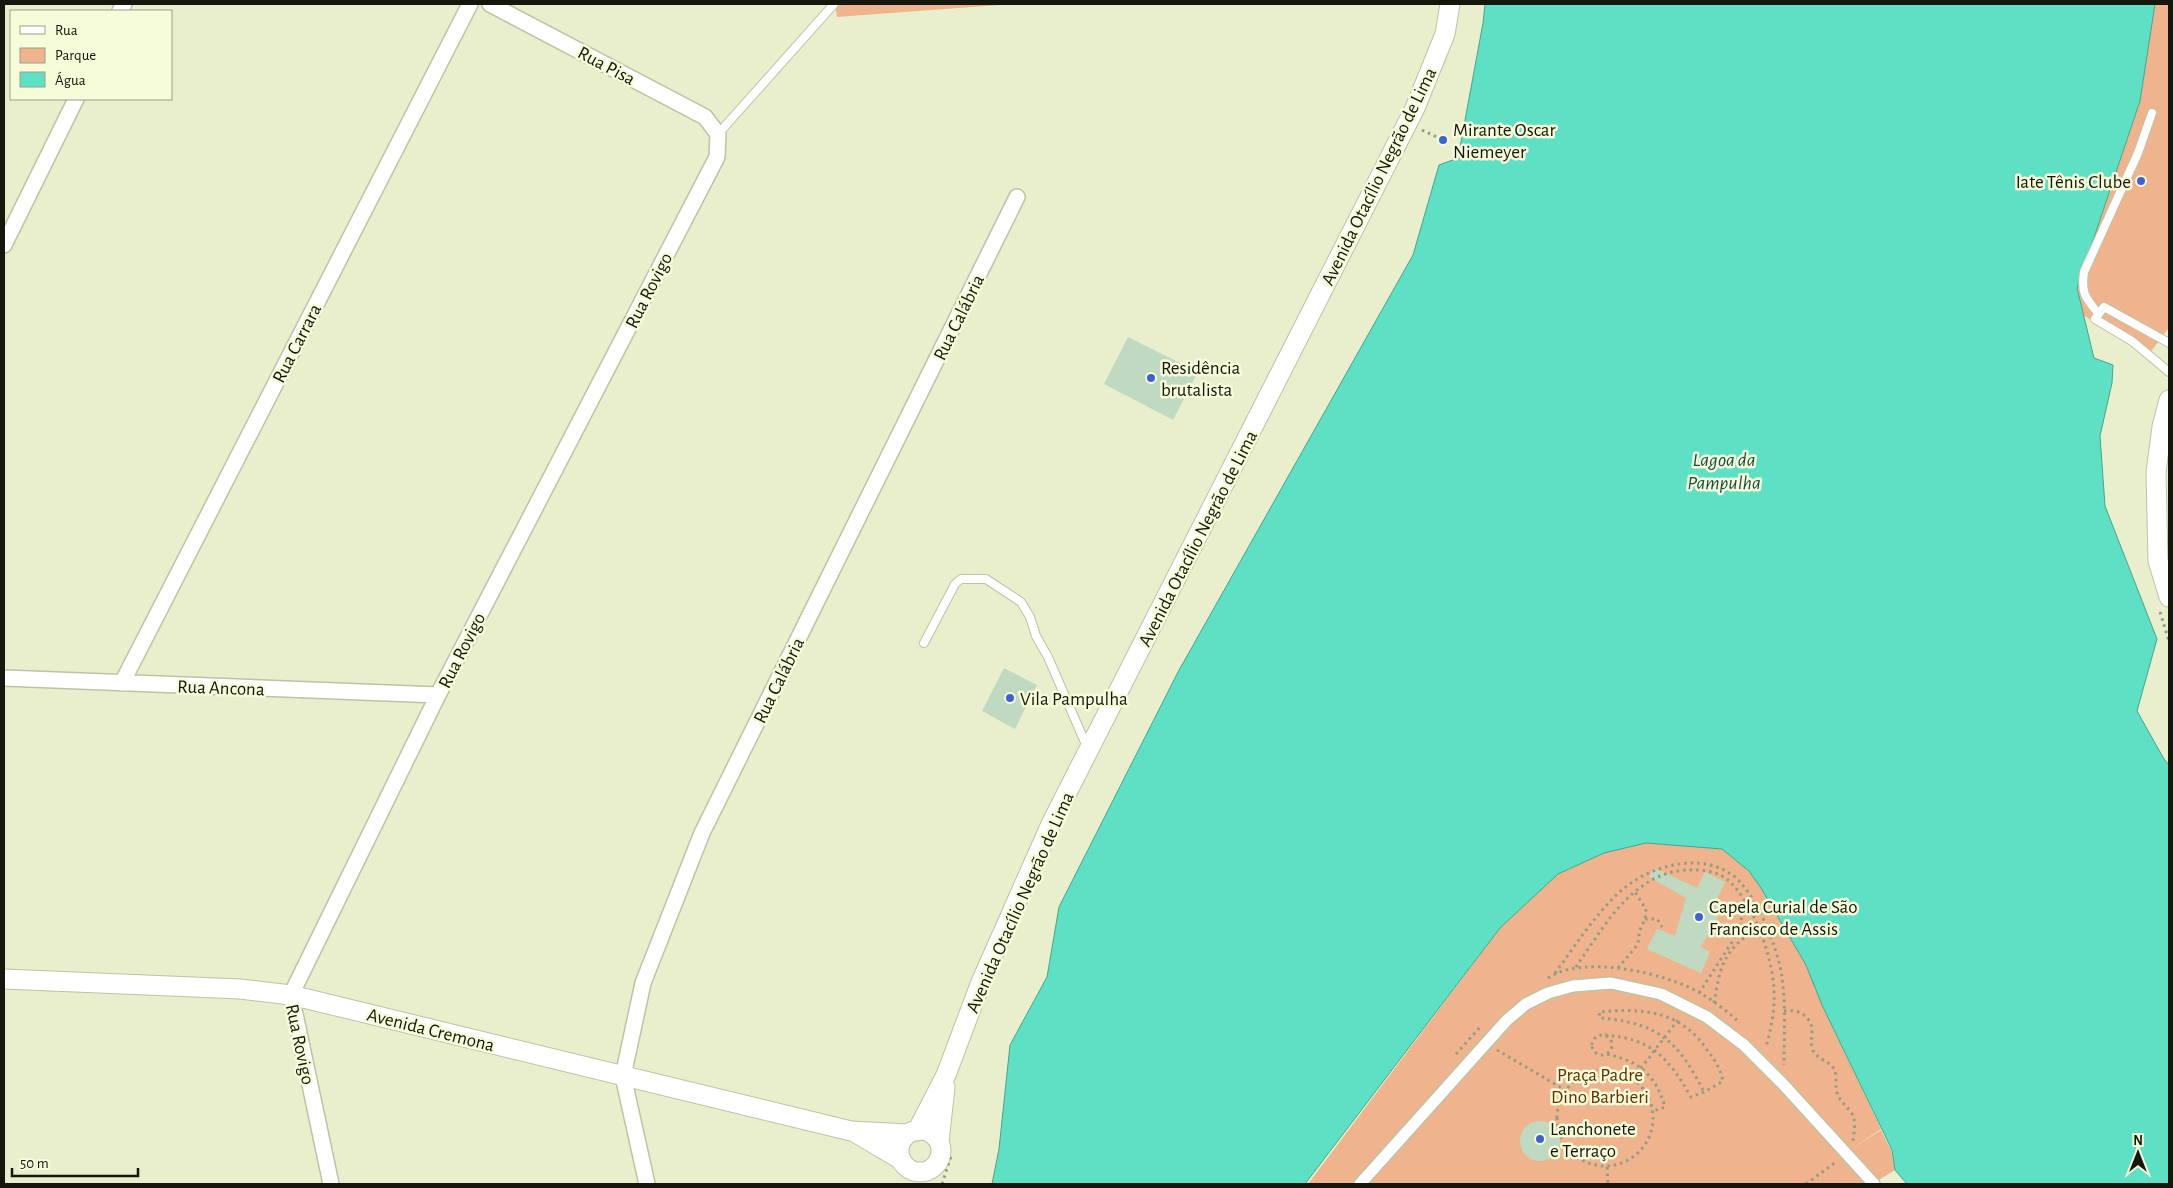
<svg xmlns="http://www.w3.org/2000/svg" width="2173" height="1188" font-family="'Alegreya Sans',sans-serif">
	<style>
		.green { fill: #efb48d; fill-rule: evenodd }
		.water { fill: #5de0c3; stroke: #48a48c }
		.building { fill: #c0dac1 }
		.lines { fill: none; stroke-linecap: round; stroke-linejoin: round }
		.service-casing { stroke: #bdc3a3; stroke-width: 10 }
		.pedestrian-casing { stroke: #bdc3a3; stroke-width: 14 }
		.minor-casing { stroke: #bdc3a3; stroke-width: 18 }
		.tertiary-casing { stroke: #bdc3a3; stroke-width: 21 }
		.path { stroke: #979b82; stroke-width: 3; stroke-dasharray: 2.5 4; stroke-linecap: butt }
		.service { stroke: #fff; stroke-width: 8 }
		.pedestrian { stroke: #fff; stroke-width: 11 }
		.minor { stroke: #fff; stroke-width: 15 }
		.tertiary { stroke: #fff; stroke-width: 19 }
		.poi-dot { fill: #3e61d3; stroke: #f6fcda; stroke-width: 2 }
		.labels { text-anchor: middle; stroke-width: 5; stroke-linejoin: round; paint-order: stroke }
		.street-label { font-size: 19px; fill: #16170c; stroke: #f6fcda }
		.poi-label { font-size: 19px; fill: #16170c; stroke: #f6fcda; text-anchor: start }
		.park-label { font-size: 19px; fill: #643001; stroke: #f6fcda }
		.water-label { font-size: 20px; font-style: italic; fill: #154d41; stroke: #f6fcda }
	</style>
	<rect width="100%" height="100%" fill="#e9efcd"/>
	<path class="green" d="M835 4H1013L837 17Z
		M2155 4H2169V328L2149 354 2083 315 2077 288 2140 101Z
		M1646 843 1722 849 1749 871 1761 888 1806 965 1822 1005 1881 1129 1850 1150 1881 1130 1891 1150 1895 1170 1872 1184H1308L1500 928 1558 874 1604 853ZM1612 982 1662 992 1708 1015 1745 1043 1848 1152 1741 1046 1706 1018 1685 1010 1660 996 1611 985 1573 987 1548 995 1508 1020 1492 1009 1507 1019 1547 991 1573 985Z"/>
	<path class="water" d="M1485 4H2155L2140 101 2077 288 2094 358 2113 365 2112 383 2100 436 2105 506 2157 639 2137 711 2164 759 2169 765V1184H1907L1895 1170 1892 1150 1822 1005 1806 965 1761 888 1749 871 1722 849 1646 843 1604 853 1558 874 1500 928 1305 1184H992L999 1149 1010 1045 1047 977 1059 907 1178 672 1413 255 1439 165 1458 158 1483 23Z"/>
	<path class="building" d="M1128 337 1198 372 1173 420 1104 384Z
		M1004 668 1037 685 1015 729 982 711Z
		M1654 868 1697 888 1705 872 1725 882 1717 900 1725 905 1701 947 1710 952 1701 973 1647 949 1657 929 1675 936 1686 898 1649 877Z
		M1520 1141a20 20 0 1 1 40 0a20 20 0 1 1-40 0Z"/>
	<g class="lines">
		<g class="service-casing">
			<path id="service" d="M718 134 834 4
				M2098 313C2085 298 2081 292 2084 272L2138 153 2152 113
				M2169 343 2104 307 2095 319 2132 341 2169 372
				M924 643 955 584 961 579H986L1021 602 1030 617 1036 636 1048 657 1087 747"/>
		</g>
		<g class="pedestrian-casing">
			<path id="pedestrian" d="M1360 1184 1507 1020 1526 1004 1548 993 1573 986 1611 983 1661 994 1707 1017 1744 1045 1782 1083 1874 1184"/>
		</g>
		<g class="minor-casing">
			<path id="minor" d="M120 11 124 4
				M4 245 76 99
				M4 678 438 695
				M122 683 470 4
				M331 1184 291 995 438 695 717 157 718 134 705 117 490 4
				M647 1184 623 1076 643 983 702 833 1017 197"/>
		</g>
		<g class="tertiary-casing">
			<path id="tertiary" d="M2169 400 2162 427 2156 472 2158 561 2169 597
				M4 979 240 989 291 995 851 1131 908 1134
				M899 1151a21 21 0 1 1 42 0a21 21 0 1 1-42 0Z
				M917 1131 946 1075 981 982 1051 824 1415 108 1445 34 1450 4
				M856 1133 900 1159
				M939 1142 945 1087"/>
		</g>
		<path class="path" d="M1422 130 1443 140
			M2160 612 2169 641
			M1645 919H1657L1662 927
			M1576 967C1599 934 1621 893 1660 876 1678 868 1713 866 1729 881 1754 904 1773 958 1774 991 1775 1011 1771 1028 1766 1047
			M1618 968 1635 948 1639 940V932L1645 919 1646 909 1635 892
			M1555 973C1577 944 1602 903 1631 883 1659 864 1701 854 1731 874 1755 890 1779 950 1782 978 1786 1006 1784 1036 1784 1065
			M1548 978C1583 954 1666 973 1700 993 1714 1001 1728 1012 1740 1023
			M1699 993 1732 942 1742 917 1738 906 1725 905
			M1714 1003C1720 966 1724 948 1758 929
			M1784 1011C1793 1010 1802 1011 1808 1019 1816 1029 1809 1038 1812 1048 1815 1058 1826 1060 1832 1066 1839 1074 1834 1084 1837 1092 1839 1101 1845 1104 1850 1111 1857 1119 1854 1132 1853 1141
			M1592 1045a10 10 0 1 1 20 0a10 10 0 1 1-20 0Z
			M1605 1035C1652 1039 1668 1057 1691 1097L1704 1092 1723 1081C1720 1067 1714 1059 1705 1047 1678 1010 1642 1008 1599 1012L1600 1018C1659 1023 1678 1041 1704 1092
			M1497 1050 1565 1090
			M1456 1054 1482 1025
			M1607 1054C1640 1062 1655 1074 1665 1107L1653 1111
			M1557 1118a48 48 0 1 1 96 0a48 48 0 1 1-96 0Z
			M1631 1077 1641 1068 1678 1020
			M1607 1167 1608 1184
			M942 1184 952 1153
			M1806 1184 1836 1162"/>
		<use href="#service" class="service"/>
		<use href="#pedestrian" class="pedestrian"/>
		<use href="#minor" class="minor"/>
		<use href="#tertiary" class="tertiary"/>
	</g>
	<g class="poi-dot">
		<circle cx="1443" cy="140" r="5"/>
		<circle cx="2141" cy="181" r="5"/>
		<circle cx="1151" cy="378" r="5"/>
		<circle cx="1010" cy="698" r="5"/>
		<circle cx="1699" cy="917" r="5"/>
		<circle cx="1540" cy="1139" r="5"/>
	</g>
	<g class="labels">
		<g class="street-label">
			<text transform="translate(607 65) rotate(28)" y="7">Rua Pisa</text>
			<text transform="translate(1378 176) rotate(-64)" y="7">Avenida Otacílio Negrão de Lima</text>
			<text transform="translate(648 290) rotate(-63)" y="7">Rua Rovigo</text>
			<text transform="translate(958 317) rotate(-64)" y="7">Rua Calábria</text>
			<text transform="translate(296 343) rotate(-63)" y="7">Rua Carrara</text>
			<text transform="translate(1197 538) rotate(-63)" y="7">Avenida Otacílio Negrão de Lima</text>
			<text transform="translate(461 650) rotate(-63)" y="7">Rua Rovigo</text>
			<text transform="translate(778 680) rotate(-64)" y="7">Rua Calábria</text>
			<text transform="translate(221 687) rotate(2)" y="7">Rua Ancona</text>
			<text transform="translate(1019 902) rotate(-66)" y="7">Avenida Otacílio Negrão de Lima</text>
			<text transform="translate(431 1029) rotate(14)" y="7">Avenida Cremona</text>
			<text transform="translate(301 1044) rotate(78)" y="7">Rua Rovigo</text>
		</g>
		<g class="poi-label">
			<text x="1453" y="136">Mirante Oscar<tspan x="1453" dy="22">Niemeyer</tspan></text>
			<text x="2131" y="188" text-anchor="end">Iate Tênis Clube</text>
			<text x="1161" y="374">Residência<tspan x="1161" dy="22">brutalista</tspan></text>
			<text x="1020" y="705">Vila Pampulha</text>
			<text x="1709" y="913">Capela Curial de São<tspan x="1709" dy="22">Francisco de Assis</tspan></text>
			<text x="1550" y="1135">Lanchonete<tspan x="1550" dy="22">e Terraço</tspan></text>
		</g>
		<g class="park-label">
			<text x="1600" y="1081">Praça Padre<tspan x="1600" dy="22">Dino Barbieri</tspan></text>
		</g>
		<g class="water-label">
			<text x="1724" y="466">Lagoa da<tspan x="1724" dy="23">Pampulha</tspan></text>
		</g>
	</g>
	<rect width="2173" height="1188" fill="none" stroke="#16170c" stroke-width="10"/>
	<rect x="10" y="10" width="162" height="90" fill="#f6fcda" stroke="#9ca088"/>
	<rect x="20" y="26" width="25" height="8" fill="#ffffff" stroke="#9ca088"/>
	<text x="55" y="35" font-size="15" fill="#16170c">Rua</text>
	<rect x="20" y="48" width="25" height="15" fill="#efb48d" stroke="#9ca088"/>
	<text x="55" y="60" font-size="15" fill="#16170c">Parque</text>
	<rect x="20" y="72" width="25" height="15" fill="#5de0c3" stroke="#9ca088"/>
	<text x="55" y="85" font-size="15" fill="#16170c">Água</text>
	<g transform="translate(2138 1153)" stroke="#f6fcda" stroke-width="4" paint-order="stroke">
	<path d="M0-4L9 19L0 12L-9 19Z" fill="#16170c"/>
	<text y="-8" font-size="14" font-weight="bold" text-anchor="middle" fill="#16170c">N</text>
	</g>
	<path d="M12 1168v8h126v-8" fill="none" stroke="#16170c" stroke-width="2.5"/>
	<text x="20" y="1168" font-size="15" fill="#16170c" stroke="#f6fcda" stroke-width="4" paint-order="stroke">50 m</text>
</svg>
